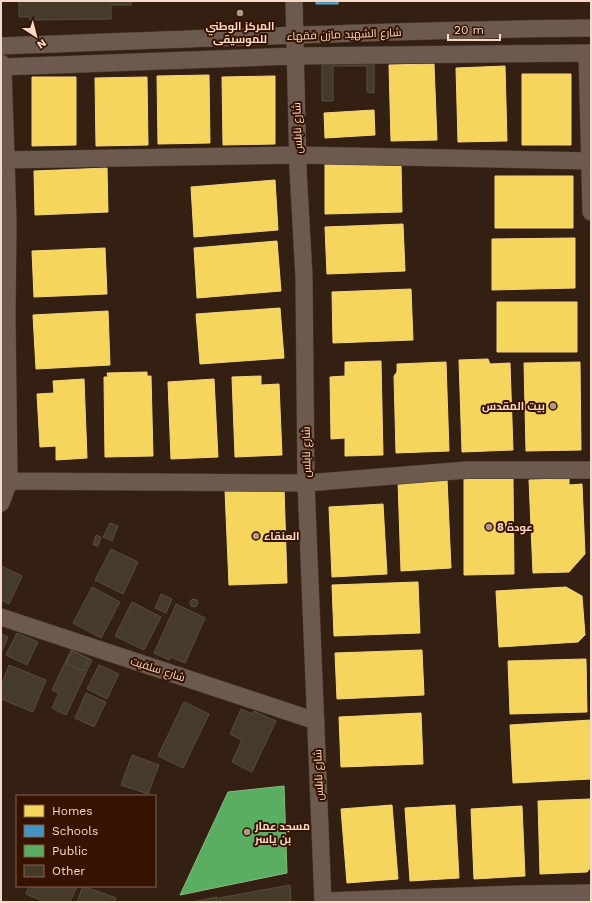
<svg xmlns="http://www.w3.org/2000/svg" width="592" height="903" font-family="'Work Sans',Cairo,sans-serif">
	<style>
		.homes { fill: #f6d55c; stroke: #f7d67c }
		.schools { fill: #4393c3; stroke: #79a8c4 }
		.public { fill: #5aae61; stroke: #89bb80 }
		.building { fill: #463b2b; stroke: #564e3c }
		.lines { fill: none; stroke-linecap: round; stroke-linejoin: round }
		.street-casing { stroke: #49392f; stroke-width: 18 }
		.street { stroke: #6c5a4e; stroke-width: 17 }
		.poi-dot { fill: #b39888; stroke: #361300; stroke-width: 1.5 }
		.labels { text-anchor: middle; stroke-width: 4; stroke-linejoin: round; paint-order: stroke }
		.poi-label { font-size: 11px; font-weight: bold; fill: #f8d9c8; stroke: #361300; text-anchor: start }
		.street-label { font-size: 11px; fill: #f8d9c8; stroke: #361300 }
	</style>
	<rect width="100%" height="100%" fill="#332012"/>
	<path class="homes" d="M434 64 437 140 391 141 389 65Z
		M505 66 507 141 458 142 456 68Z
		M522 74H571V145H522Z
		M209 75 210 143 158 144 157 76Z
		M275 76V144L223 145 222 77Z
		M32 77H76V145L32 146Z
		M147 77 148 145 96 146 95 78Z
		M374 110 375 135 325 138 324 113Z
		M401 162 402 212 325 214V163Z
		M107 168 108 212 35 215 34 171Z
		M495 176H573V228H495Z
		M275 180 278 230 194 237 191 187Z
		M403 224 405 271 327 274 325 227Z
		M575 238V288L492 290V239Z
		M277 241 281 291 197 298 194 248Z
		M105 248 107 294 34 297 32 251Z
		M411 289 413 340 333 343 332 292Z
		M497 302H577V352H497Z
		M280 308 284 358 200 364 196 314Z
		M108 311 110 365 36 369 33 315Z
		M488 359 490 364 510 363 513 450 462 452 459 360Z
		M381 361 383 455 345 456V438L331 439 330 377 345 376V362Z
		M446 362 449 451 396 453 394 376 397 372V364Z
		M580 362 581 450 526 451 524 363Z
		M147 372V376H151L153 456 105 457 104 377H108L107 373Z
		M261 376V385L279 384 282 455 235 457 232 377Z
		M84 379 87 458 56 460V446L40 447 37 394 54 393 53 381Z
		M214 379 218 457 171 459 168 382Z
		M447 479 451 568 401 571 398 481Z
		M464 479H513L514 574 464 575Z
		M569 479V485L582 484 585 554 569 572 533 573 529 480Z
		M284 487 287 583 229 585 225 490Z
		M383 504 387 574 332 577 329 507Z
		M418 582 420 633 334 636 332 585Z
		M566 587 582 596 585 635 578 642 499 647 496 591Z
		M422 650 424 695 337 699 335 653Z
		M586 659 587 712 510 714 508 661Z
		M421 713 423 764 341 767 339 717Z
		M591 720V779L513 783 510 725Z
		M591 799V867L587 872 540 874 538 801Z
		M392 805 398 879 347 883 341 809Z
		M455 805 459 878 410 881 405 808Z
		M522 806 525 876 474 879 471 809Z"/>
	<path class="schools" d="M316 1H338V4H316Z"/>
	<path class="public" d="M284 786 287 873 180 895 228 792Z"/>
	<path class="building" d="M19 1H131V5H111V19L30 20 29 17H19Z
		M374 58V93L367 92V66H333V101H322V59Z
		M110 523 118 526 112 541 103 537Z
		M96 535 101 537 98 546 93 545Z
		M111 549 138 562 123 594 95 580Z
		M1 566 22 576 9 604 1 600Z
		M92 587 120 602 101 638 73 623Z
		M161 594 172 599 166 613 155 608Z
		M190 603a4 4 0 1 1 8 0a4 4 0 1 1-8 0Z
		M132 602 161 617 144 650 115 636Z
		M176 604 205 618 185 663 170 657 169 660 154 653Z
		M17 633 38 642 27 665 6 655Z
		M1 634 8 637 1 653Z
		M71 650 92 660 66 715 52 708 59 693 52 690Z
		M72 651 89 659 83 671 66 663Z
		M9 665 46 680 33 712 1 699V686Z
		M99 665 119 674 107 699 87 689Z
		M86 693 106 702 94 727 75 718Z
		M184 702 209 714 183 768 158 756Z
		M241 709 253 714 254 711 276 721 252 772 232 762 242 740 230 734Z
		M132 755 159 765 148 794 121 785Z
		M290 885 291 902H220L219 898Z
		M29 886H74L77 887 70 902H45L26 894Z
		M83 886 116 898 114 902H77Z
		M217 897 218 902H192Z"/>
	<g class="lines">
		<g class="street-casing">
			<path id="street" d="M294 1 298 169 304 277 306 483 323 902
				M1 46C198 39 394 30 591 28
				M587 53 591 212
				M1 63 3 67 8 222 7 317 9 481 1 503
				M1 67 294 56 591 53
				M1 160 298 155 590 161
				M1 478 9 481 306 483 467 470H591
				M1 617 316 721
				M323 901 519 894 591 893"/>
		</g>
		<use href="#street" class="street"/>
	</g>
	<g class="poi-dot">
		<circle cx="240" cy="13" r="4"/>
		<circle cx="553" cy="406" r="4"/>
		<circle cx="489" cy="527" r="4"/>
		<circle cx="256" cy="536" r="4"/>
		<circle cx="247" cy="832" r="4"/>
	</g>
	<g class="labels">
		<g class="poi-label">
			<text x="240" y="30" text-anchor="middle">المركز الوطني<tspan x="240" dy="13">للموسيقى</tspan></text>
			<text x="545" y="410" text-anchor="end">بيت المقدس</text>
			<text x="497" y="531">عودة 8</text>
			<text x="264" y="540">العنقاء</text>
			<text x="255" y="830">مسجد عمار<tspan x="255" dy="13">بن ياسر</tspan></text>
		</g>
		<g class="street-label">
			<text transform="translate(344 34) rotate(-2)" y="4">شارع الشهيد مازن فقهاء</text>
			<text transform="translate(297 128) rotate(-92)" y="4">شارع نابلس</text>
			<text transform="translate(306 452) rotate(-91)" y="4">شارع نابلس</text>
			<text transform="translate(158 669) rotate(18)" y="4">شارع سلفيت</text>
			<text transform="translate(318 775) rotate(-92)" y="4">شارع نابلس</text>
		</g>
	</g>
	<rect width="592" height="903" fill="none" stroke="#f8d9c8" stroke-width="4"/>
	<rect x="16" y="795" width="140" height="92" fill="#361300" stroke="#846250"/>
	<rect x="24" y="805" width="20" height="12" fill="#f6d55c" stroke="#846250"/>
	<text x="52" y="815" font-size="12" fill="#f8d9c8">Homes</text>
	<rect x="24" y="825" width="20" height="12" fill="#4393c3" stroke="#846250"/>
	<text x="52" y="835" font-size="12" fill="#f8d9c8">Schools</text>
	<rect x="24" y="845" width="20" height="12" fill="#5aae61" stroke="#846250"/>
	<text x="52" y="855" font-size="12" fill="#f8d9c8">Public</text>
	<rect x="24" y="865" width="20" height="12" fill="#463b2b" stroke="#846250"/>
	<text x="52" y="875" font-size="12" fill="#f8d9c8">Other</text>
	<g transform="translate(36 36) rotate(144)" stroke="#361300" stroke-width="3" paint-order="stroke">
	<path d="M0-3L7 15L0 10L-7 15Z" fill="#f8d9c8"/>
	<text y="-6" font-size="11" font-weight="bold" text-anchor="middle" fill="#f8d9c8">N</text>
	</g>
	<path d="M448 34v6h52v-6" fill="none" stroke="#f8d9c8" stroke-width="2"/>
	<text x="454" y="34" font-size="12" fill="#f8d9c8" stroke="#361300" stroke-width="3" paint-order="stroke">20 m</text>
</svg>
